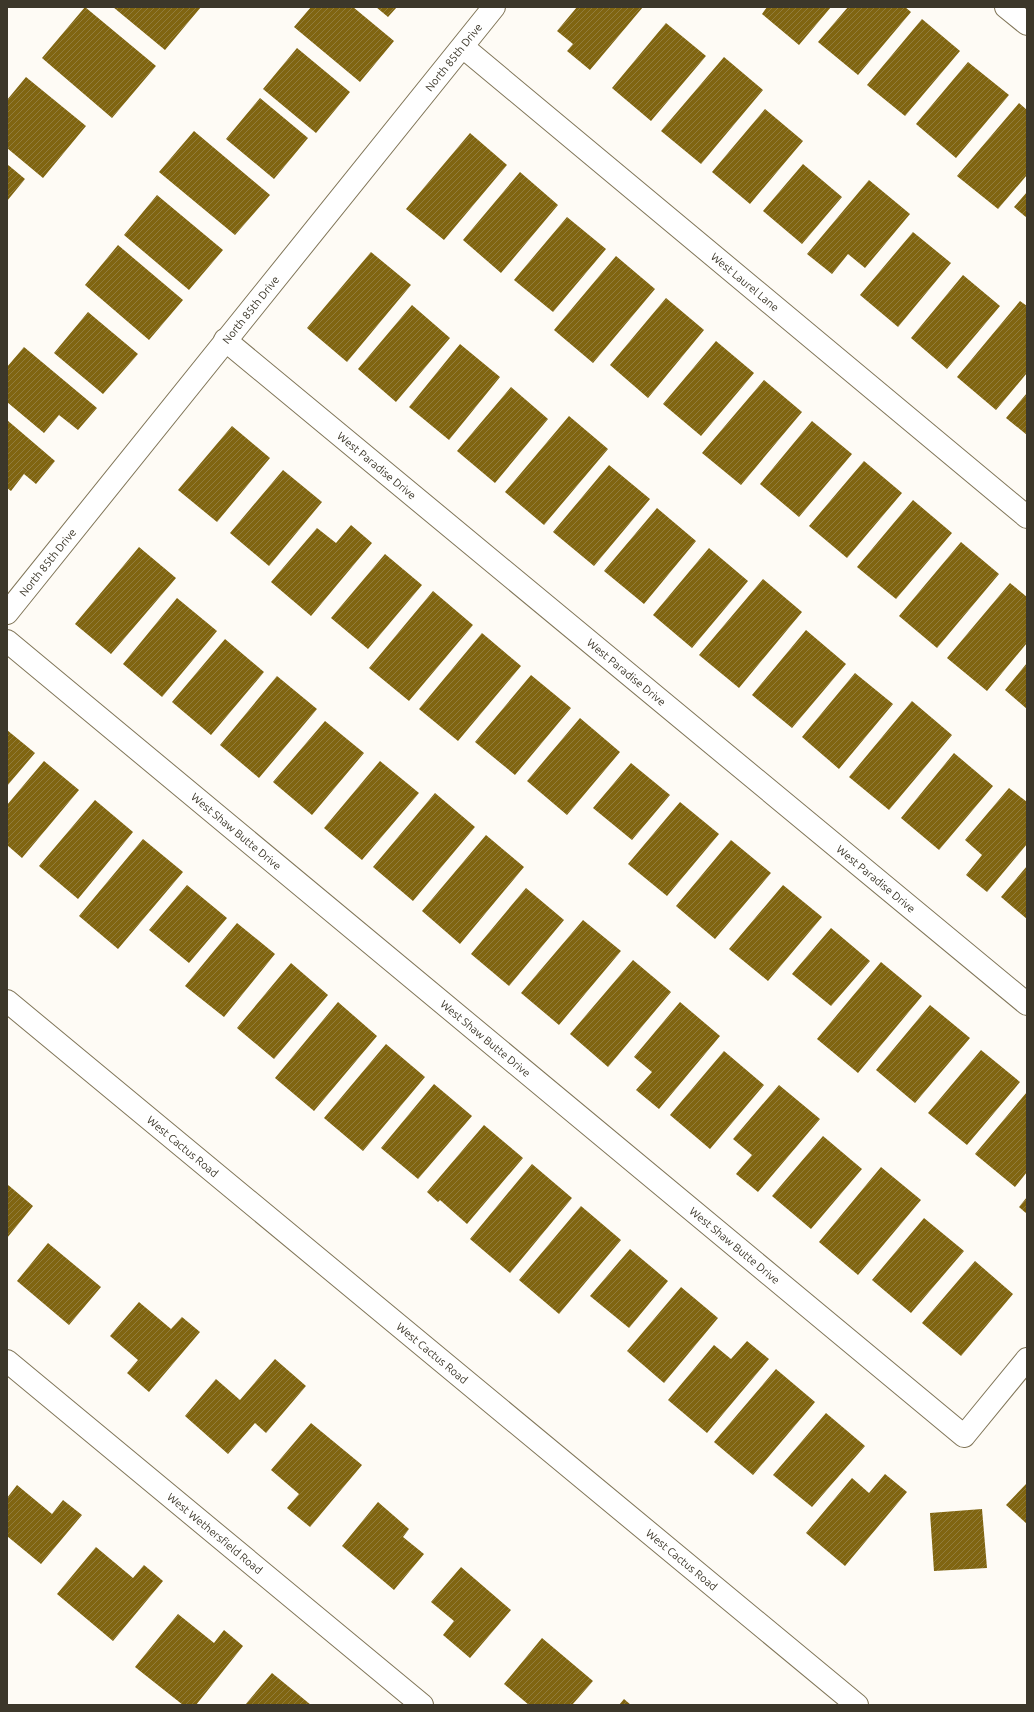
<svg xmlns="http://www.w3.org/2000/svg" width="1034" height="1712" font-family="Ubuntu,sans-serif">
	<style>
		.building { fill: url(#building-hatch) }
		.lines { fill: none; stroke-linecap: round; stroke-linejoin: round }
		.minor-casing { stroke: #817659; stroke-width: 24 }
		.major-casing { stroke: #817659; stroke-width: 24 }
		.minor { stroke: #fff; stroke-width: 22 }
		.major { stroke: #fff; stroke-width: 22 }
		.labels { text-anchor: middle; stroke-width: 4; stroke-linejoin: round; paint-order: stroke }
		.street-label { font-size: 11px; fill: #3c372a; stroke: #fff }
	</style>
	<defs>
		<pattern id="building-hatch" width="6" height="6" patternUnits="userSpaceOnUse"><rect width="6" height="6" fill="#806511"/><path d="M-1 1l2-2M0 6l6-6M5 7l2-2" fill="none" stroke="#917c3c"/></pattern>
	</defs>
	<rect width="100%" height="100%" fill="#fefbf5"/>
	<path class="building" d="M85 7 156 66 112 118 42 58Z
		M113 7H201L165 50Z
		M311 7H353L394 41 360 82 294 27Z
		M376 7H397L388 17Z
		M577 7H643L590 70 567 51 573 44 557 31Z
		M767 7H831L799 45 762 14Z
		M848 7H905L911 12 858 75 818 42Z
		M922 19 960 51 905 116 867 85Z
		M666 23 706 56 651 121 612 88Z
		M297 48 350 92 316 133 263 89Z
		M724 57 763 90 701 164 661 131Z
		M968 62 1009 95 956 158 916 124Z
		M26 77 86 126 43 178 7 148V100Z
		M260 98 308 138 274 179 226 139Z
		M1019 103 1027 110V175L998 209 957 176Z
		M765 109 803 141 750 204 712 172Z
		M194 131 270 195 235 235 159 172Z
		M470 133 507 165 444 240 406 209Z
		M7 164 25 179 7 201Z
		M803 164 842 197 802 244 763 211Z
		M520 172 558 205 501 273 463 240Z
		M869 180 910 214 865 268 848 254 832 274 807 254Z
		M1027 192V218L1014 207Z
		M157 195 223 250 189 290 124 235Z
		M567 217 606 249 553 312 514 280Z
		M913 232 951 263 898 327 860 295Z
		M118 245 183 300 149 340 85 285Z
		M371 252 411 285 347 362 307 328Z
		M616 256 655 289 593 363 554 330Z
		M963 275 1000 306 947 369 911 338Z
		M666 298 704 330 648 398 610 365Z
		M1020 301 1027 306V373L996 410 957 377Z
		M412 305 450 338 396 402 358 369Z
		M88 312 138 354 103 394 54 353Z
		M716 341 754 373 701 436 663 404Z
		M460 344 500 377 449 440 409 407Z
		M24 347 97 408 78 430 59 415 44 433 7 402V367Z
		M764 380 802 412 741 485 702 453Z
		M511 387 548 419 495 483 457 451Z
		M1027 393V435L1006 418Z
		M569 416 608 449 544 525 505 492Z
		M7 420 55 461 36 484 24 474 11 491 7 488Z
		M812 421 852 454 799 517 760 484Z
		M232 426 270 458 217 522 178 490Z
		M864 461 902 493 847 558 809 526Z
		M609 465 650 499 594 566 553 532Z
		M283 470 322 502 269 566 230 533Z
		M913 500 952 533 896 599 857 567Z
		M657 508 696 541 644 604 604 571Z
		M351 525 372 543 311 616 271 582 317 528 336 543Z
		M961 542 999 574 937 648 899 616Z
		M139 547 176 578 111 654 75 624Z
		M709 548 748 581 692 648 653 615Z
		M385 554 422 585 368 649 331 618Z
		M763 579 802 612 739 688 699 655Z
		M1010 583 1027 597V643L987 691 947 658Z
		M433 591 473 625 409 701 369 668Z
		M177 598 217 631 162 697 123 664Z
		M806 630 846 664 792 728 752 695Z
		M482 633 521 666 458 741 419 709Z
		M225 639 264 672 211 735 172 702Z
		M1027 663V709L1005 690Z
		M855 673 893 704 839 769 802 737Z
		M531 675 571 708 515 775 475 742Z
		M277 676 317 709 259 778 220 745Z
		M912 701 952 735 889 810 849 777Z
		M580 718 620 752 567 815 527 781Z
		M325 721 364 753 312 815 273 782Z
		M7 730 35 753 7 786Z
		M954 753 993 786 939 850 901 818Z
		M44 761 79 790 22 858 7 845V805Z
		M380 761 419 793 362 860 324 828Z
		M631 763 670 795 632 840 593 808Z
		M1009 788 1027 802V844L987 892 966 875 982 855 965 840Z
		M435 793 475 827 413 901 373 867Z
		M95 800 133 832 78 899 39 866Z
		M680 802 719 834 667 896 628 864Z
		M486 835 524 867 460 944 422 911Z
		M143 839 183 872 118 949 79 916Z
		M731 840 771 873 715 939 676 906Z
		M1027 866V919L1001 897Z
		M187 885 227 918 189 963 149 930Z
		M783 885 822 917 768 981 729 949Z
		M526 888 564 920 509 986 471 954Z
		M583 920 621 951 559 1025 521 993Z
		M237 923 275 954 224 1017 185 986Z
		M831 928 870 961 831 1006 792 974Z
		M633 960 671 992 608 1067 570 1034Z
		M881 962 922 996 858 1073 817 1039Z
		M291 963 328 995 274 1059 237 1028Z
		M338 1002 377 1036 314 1111 275 1078Z
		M680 1002 720 1036 659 1109 636 1090 652 1072 634 1057Z
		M930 1005 970 1038 915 1103 876 1070Z
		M386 1044 425 1077 363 1151 324 1118Z
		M981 1050 1020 1082 967 1145 928 1113Z
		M724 1051 764 1085 710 1149 670 1115Z
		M434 1084 472 1116 418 1179 381 1148Z
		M779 1085 820 1119 758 1192 736 1174 752 1155 733 1139Z
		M1027 1092V1172L1015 1187 975 1154Z
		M484 1125 523 1158 467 1224 440 1200 438 1202 427 1192Z
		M823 1136 862 1169 811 1229 772 1196Z
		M532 1164 572 1198 510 1273 470 1239Z
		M881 1167 921 1200 858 1275 819 1242Z
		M7 1184 33 1206 7 1238Z
		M1027 1197V1214L1019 1207Z
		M581 1206 621 1240 559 1314 519 1280Z
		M924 1218 964 1251 911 1313 872 1280Z
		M48 1243 101 1287 69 1325 17 1281Z
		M630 1249 668 1281 629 1328 590 1296Z
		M975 1261 1013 1294 961 1356 922 1323Z
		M681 1287 718 1318 664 1383 627 1351Z
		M139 1302 171 1329 182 1317 200 1332 149 1392 127 1373 138 1360 110 1336Z
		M747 1341 769 1359 707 1433 668 1400 714 1345 731 1359Z
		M275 1359 306 1386 266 1433 255 1423 228 1454 185 1416 216 1379 240 1400Z
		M776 1369 815 1402 753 1475 714 1442Z
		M826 1413 865 1446 812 1507 773 1475Z
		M311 1423 362 1465 310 1527 287 1508 299 1494 271 1470Z
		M885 1474 907 1492 845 1566 806 1533 852 1478 869 1493Z
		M1027 1483V1524L1006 1505Z
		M17 1485 52 1514 63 1500 82 1515 41 1564 7 1536V1498Z
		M378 1502 409 1529 403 1537 424 1554 394 1590 342 1546Z
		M982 1509 987 1568 934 1571 930 1513Z
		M96 1547 133 1578 144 1565 163 1581 113 1641 57 1594Z
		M461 1567 511 1610 470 1658 443 1635 454 1621 431 1602Z
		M178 1614 214 1643 224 1630 243 1646 196 1705H183L135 1667Z
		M542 1638 593 1681 572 1705H529L504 1684Z
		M272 1673 311 1705H245Z
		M624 1699 631 1705H619Z"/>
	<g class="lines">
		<g class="minor-casing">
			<g id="minor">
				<path d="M1006 7 1027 24"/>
				<path id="s1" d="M463 47 1027 517"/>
				<path id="s2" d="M225 340 1027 1004"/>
				<path id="s3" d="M7 613 494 7"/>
				<path id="s4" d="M7 641 964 1436 1027 1359"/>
				<path id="s5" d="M7 1361 422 1705"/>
			</g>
		</g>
		<g class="major-casing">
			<g id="major">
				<path id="s6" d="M7 1001 857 1705"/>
			</g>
		</g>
		<use href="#minor" class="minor"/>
		<use href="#major" class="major"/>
	</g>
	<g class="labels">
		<g class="street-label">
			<text dy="4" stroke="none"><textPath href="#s3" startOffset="713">North 85th Drive</textPath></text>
			<text dy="4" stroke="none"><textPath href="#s1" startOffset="367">West Laurel Lane</textPath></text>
			<text dy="4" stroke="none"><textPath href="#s3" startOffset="389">North 85th Drive</textPath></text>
			<text dy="4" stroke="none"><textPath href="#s2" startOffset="197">West Paradise Drive</textPath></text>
			<text dy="4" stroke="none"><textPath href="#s3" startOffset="65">North 85th Drive</textPath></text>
			<text dy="4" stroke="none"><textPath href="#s2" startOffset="521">West Paradise Drive</textPath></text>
			<text dy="4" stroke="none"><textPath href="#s4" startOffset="298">West Shaw Butte Drive</textPath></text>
			<text dy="4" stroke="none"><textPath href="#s2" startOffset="845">West Paradise Drive</textPath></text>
			<text dy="4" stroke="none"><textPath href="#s4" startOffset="622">West Shaw Butte Drive</textPath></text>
			<text dy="4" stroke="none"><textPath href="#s6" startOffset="228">West Cactus Road</textPath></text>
			<text dy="4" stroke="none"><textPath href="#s4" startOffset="946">West Shaw Butte Drive</textPath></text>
			<text dy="4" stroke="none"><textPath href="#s6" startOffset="552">West Cactus Road</textPath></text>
			<text dy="4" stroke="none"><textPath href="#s5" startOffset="270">West Wethersfield Road</textPath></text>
			<text dy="4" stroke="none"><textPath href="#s6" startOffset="876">West Cactus Road</textPath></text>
		</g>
	</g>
	<rect width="1034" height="1712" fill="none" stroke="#3c372a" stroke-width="16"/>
</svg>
